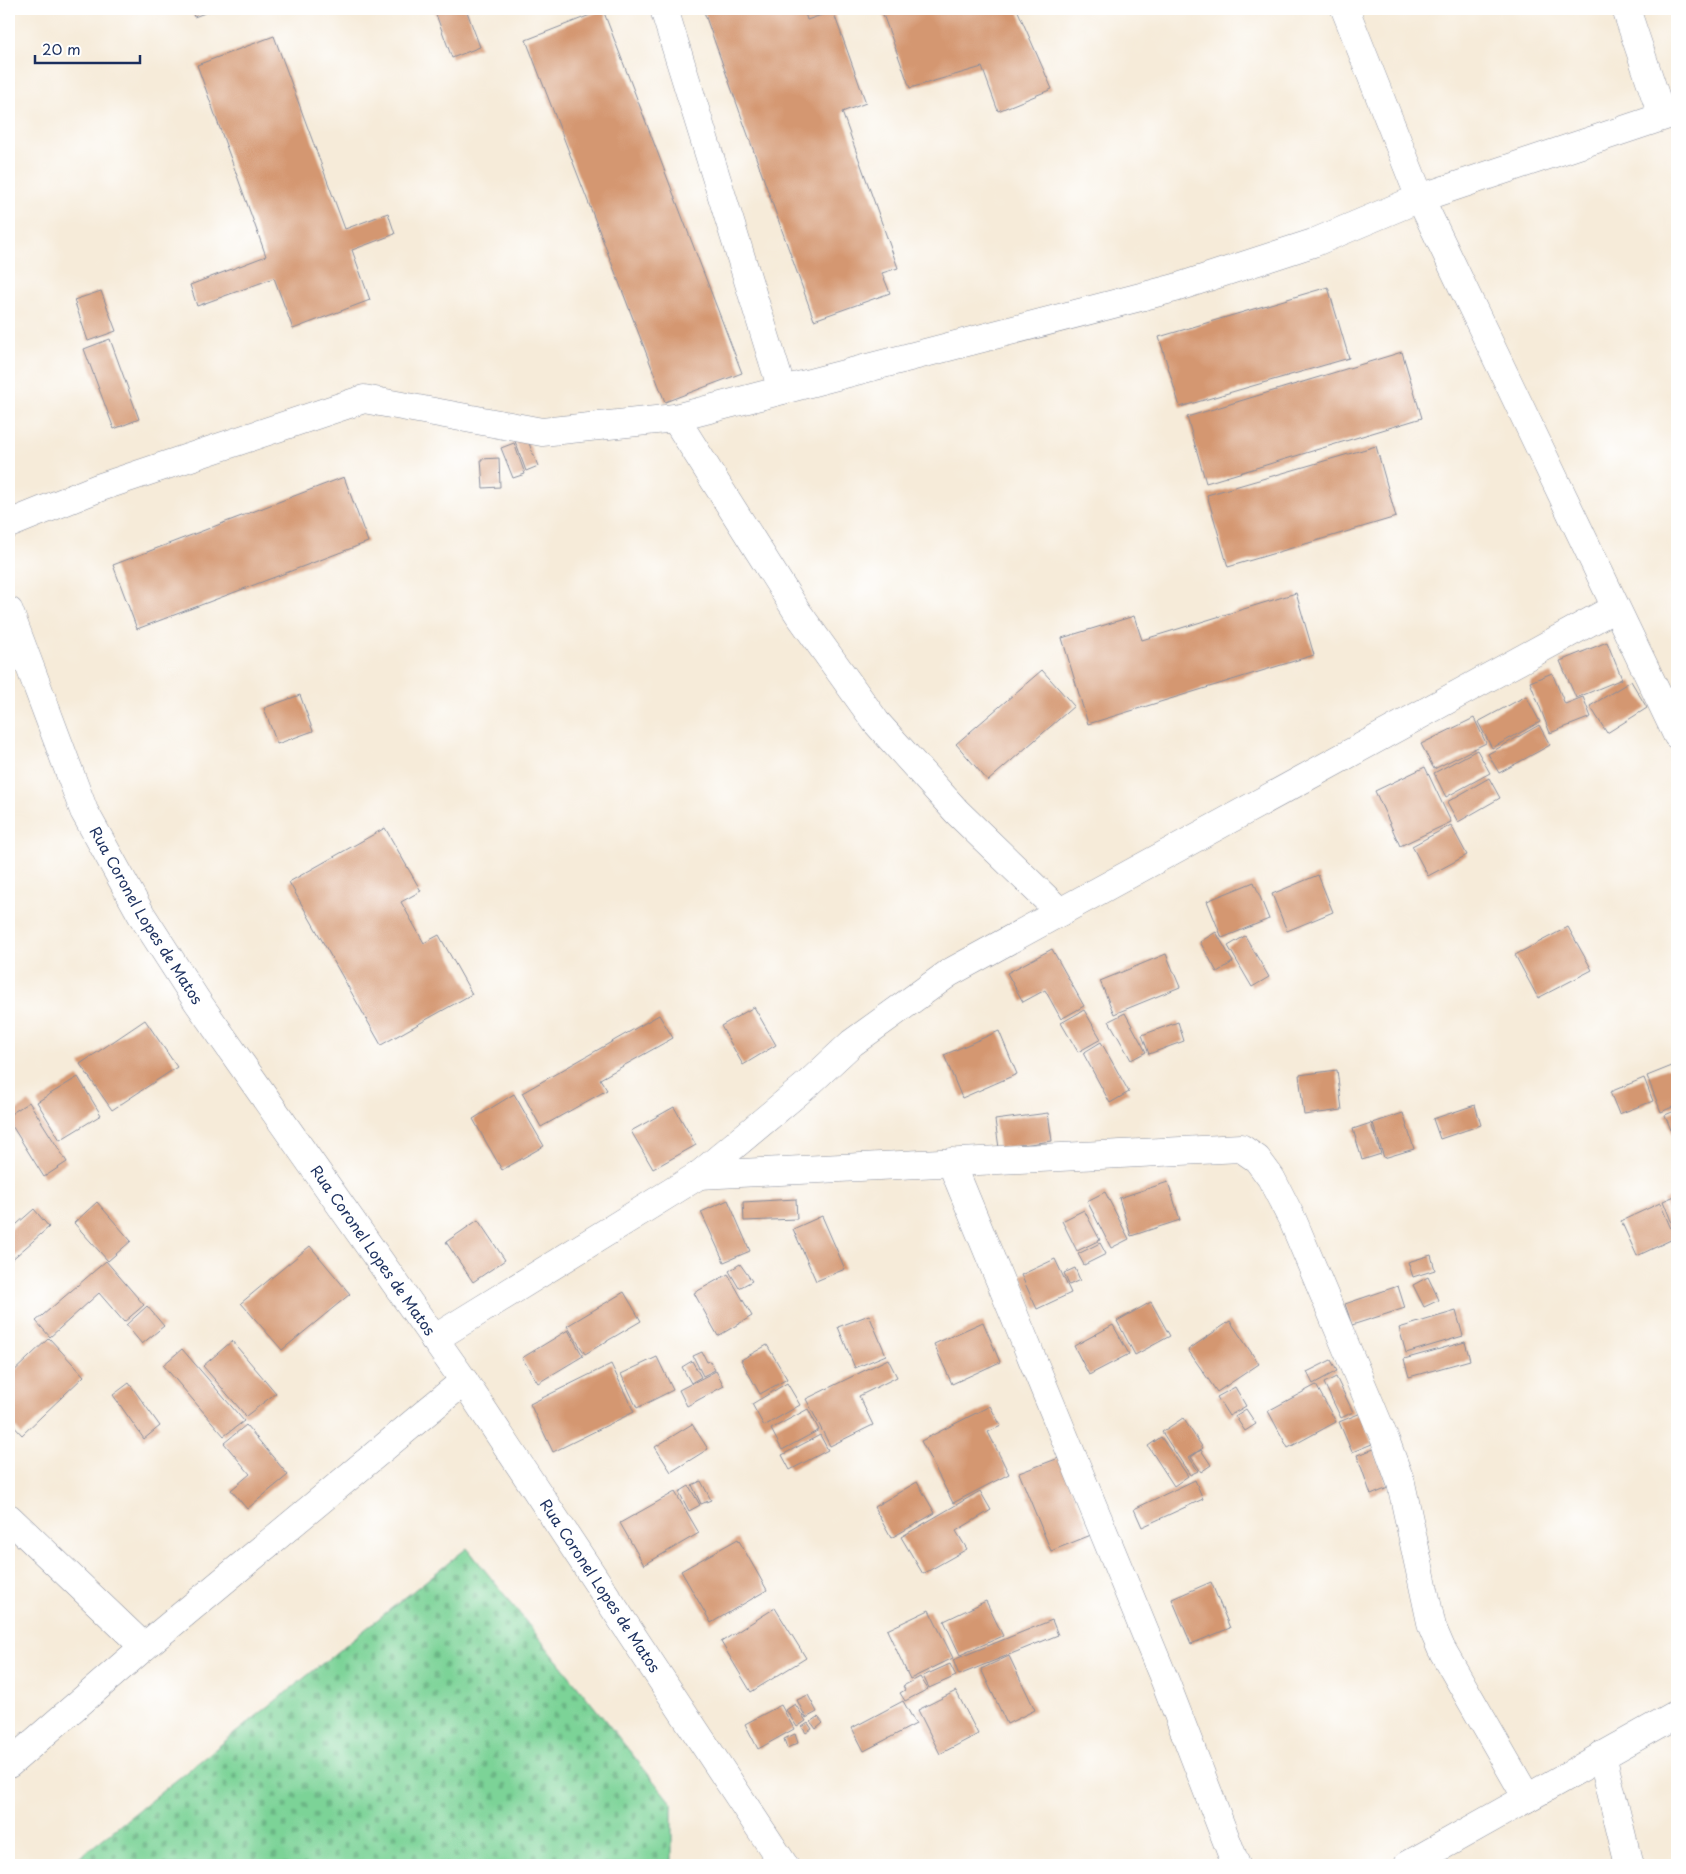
<svg xmlns="http://www.w3.org/2000/svg" width="1686" height="1874" font-family="'Playpen Sans',sans-serif">
	<style>
		.cemetery { fill: url(#cemetery-stones); stroke: #4c817a }
		.building { fill: #d49771 }
		.lines { fill: none; stroke-linecap: round; stroke-linejoin: round }
		.minor-casing { stroke: #888d9c; stroke-width: 29 }
		.minor { stroke: #fff; stroke-width: 28 }
		.labels { text-anchor: middle; stroke-width: 4; stroke-linejoin: round; paint-order: stroke }
		.street-label { font-size: 15px; fill: #1b2f5e; stroke: #fff }
	</style>
	<defs>
		<pattern id="cemetery-stones" width="16" height="16" patternUnits="userSpaceOnUse" patternTransform="scale(1.25)"><rect width="16" height="16" fill="#7cd397"/><path d="M2 7V4a2 2 0 0 1 4 0v3zM10 15v-3a2 2 0 0 1 4 0v3z" fill="#6bb585"/></pattern>
	</defs>
	<rect width="100%" height="100%" fill="#fff"/>
	<filter id="ink" filterUnits="userSpaceOnUse"><feTurbulence type="fractalNoise" baseFrequency=".02" numOctaves="2"/><feDisplacementMap in="SourceGraphic" scale="10" xChannelSelector="R" yChannelSelector="G"/><feConvolveMatrix kernelMatrix="1 2 1 2 8 2 1 2 1" color-interpolation-filters="sRGB"/></filter>
	<filter id="wash" filterUnits="userSpaceOnUse"><feTurbulence type="fractalNoise" baseFrequency=".0096" numOctaves="4" result="noise"/><feDisplacementMap in="SourceGraphic" scale="20" xChannelSelector="R" yChannelSelector="G"/><feGaussianBlur stdDeviation="1.12" result="paint"/><feColorMatrix in="noise" values="0 0 0 0 0 0 0 0 0 0 0 0 0 0 0 0 0 1.4 0 .05"/><feComposite in="paint" operator="in"/></filter>
	<g filter="url(#wash)">
		<rect width="100%" height="100%" fill="#f6ebd9"/>
		<path class="cemetery" d="M467 1548 672 1804V1865H70Z"/>
		<g id="blocks">
			<path class="building" d="M191 9H216L194 17Z
				M434 9H466L480 47 452 58Z
				M703 9H804L807 20 833 11 866 103 842 112 898 268 882 273 890 293 814 320Z
				M881 9H1017L1052 89 998 111 982 67 910 88Z
				M603 10 742 373 665 402 526 40Z
				M274 36 345 229 388 213 395 234 352 250 370 300 293 329 274 278 197 306 190 285 266 256 197 65Z
				M1328 287 1349 358 1180 407 1159 337Z
				M101 291 116 331 88 341 74 300Z
				M110 339 139 419 114 429 84 349Z
				M1402 352 1422 418 1206 483 1187 417Z
				M526 436 538 466 526 471 515 441Z
				M514 443 525 474 513 478 501 448Z
				M1376 446 1396 517 1228 567 1207 495Z
				M499 458 500 487 483 488 481 459Z
				M344 477 368 542 137 629 113 565Z
				M1296 593 1314 655 1088 724 1062 638 1134 616 1142 640Z
				M1607 642 1622 679 1576 698 1560 661Z
				M1042 670 1074 706 988 781 956 744Z
				M1552 673 1565 704 1583 697 1591 717 1550 733 1530 682Z
				M1631 681 1647 708 1607 733 1590 706Z
				M300 695 313 731 277 744 264 708Z
				M1526 696 1540 722 1492 748 1478 722Z
				M1474 718 1486 743 1434 769 1421 744Z
				M1539 725 1550 745 1499 773 1488 754Z
				M1477 750 1490 773 1446 797 1434 773Z
				M1425 767 1451 822 1400 846 1375 791Z
				M1489 778 1500 798 1458 822 1447 802Z
				M1451 825 1467 855 1428 876 1412 846Z
				M385 828 421 891 401 902 424 943 439 935 472 994 381 1045 289 882Z
				M1318 875 1333 912 1287 931 1272 894Z
				M1254 882 1269 919 1222 938 1207 901Z
				M1568 927 1592 970 1538 998 1515 955Z
				M1216 932 1233 962 1217 972 1200 942Z
				M1245 936 1269 977 1252 987 1228 946Z
				M1052 949 1084 1006 1061 1019 1045 990 1023 1002 1007 973Z
				M1166 954 1180 987 1114 1014 1100 981Z
				M754 1007 776 1045 743 1065 721 1026Z
				M1084 1010 1101 1039 1078 1052 1061 1023Z
				M1125 1013 1146 1052 1131 1060 1109 1021Z
				M659 1015 673 1038 600 1079 607 1090 541 1127 522 1093Z
				M145 1020 177 1067 112 1110 80 1064Z
				M1178 1022 1184 1041 1149 1054 1142 1035Z
				M999 1031 1017 1074 962 1098 944 1055Z
				M1101 1042 1129 1092 1110 1103 1083 1053Z
				M1677 1064V1105L1661 1112 1647 1076Z
				M1337 1070 1342 1110 1304 1115 1299 1075Z
				M78 1077 101 1115 60 1140 37 1102Z
				M1644 1078 1653 1101 1619 1114 1610 1092Z
				M514 1094 544 1146 502 1170 473 1119Z
				M29 1102 67 1162 44 1177 9 1121V1115Z
				M1475 1105 1481 1125 1440 1139 1433 1119Z
				M674 1107 696 1145 653 1169 631 1131Z
				M1677 1110V1145L1665 1115Z
				M1048 1113 1052 1141 999 1148 995 1120Z
				M1403 1113 1414 1149 1384 1158 1373 1123Z
				M1371 1123 1381 1154 1362 1160 1353 1129Z
				M1168 1182 1180 1220 1131 1236 1119 1198Z
				M1105 1192 1129 1239 1111 1248 1087 1201Z
				M1677 1195V1227L1674 1228 1663 1201Z
				M796 1199 797 1219 744 1221 743 1202Z
				M728 1200 750 1251 724 1262 701 1212Z
				M97 1202 131 1241 108 1261 74 1223Z
				M1660 1203 1675 1238 1637 1256 1621 1221Z
				M34 1209 49 1227 9 1262V1231Z
				M1084 1210 1100 1240 1077 1251 1062 1221Z
				M822 1216 845 1269 816 1281 793 1229Z
				M478 1220 505 1260 473 1282 446 1242Z
				M1100 1243 1106 1254 1084 1265 1078 1254Z
				M310 1246 350 1294 282 1350 241 1303Z
				M1431 1255 1435 1270 1413 1277 1408 1262Z
				M1055 1259 1071 1293 1037 1309 1021 1275Z
				M106 1261 144 1305 124 1322 99 1293 50 1337 36 1321Z
				M740 1264 752 1281 739 1288 729 1271Z
				M1075 1268 1080 1280 1069 1285 1064 1273Z
				M728 1274 752 1316 718 1336 694 1293Z
				M1428 1277 1439 1300 1424 1307 1413 1285Z
				M1398 1286 1405 1308 1352 1325 1345 1304Z
				M624 1292 641 1321 585 1354 567 1326Z
				M1151 1302 1170 1336 1135 1355 1117 1321Z
				M147 1306 164 1326 142 1344 126 1325Z
				M1456 1311 1463 1336 1406 1353 1399 1328Z
				M869 1315 886 1355 855 1368 838 1327Z
				M1230 1321 1259 1364 1217 1392 1188 1350Z
				M983 1322 1000 1362 952 1384 934 1344Z
				M1113 1325 1129 1354 1089 1375 1074 1346Z
				M568 1330 583 1356 538 1383 522 1358Z
				M49 1338 84 1376 22 1435 9 1421V1376Z
				M232 1341 276 1393 246 1416 203 1366Z
				M1465 1342 1470 1360 1409 1377 1404 1359Z
				M767 1345 787 1379 760 1394 741 1360Z
				M182 1349 244 1421 224 1436 163 1365Z
				M702 1352 707 1362 710 1361 715 1370 703 1376 693 1356Z
				M657 1357 673 1390 637 1408 621 1374Z
				M888 1359 897 1377 859 1396 873 1425 830 1446 806 1399Z
				M1331 1360 1337 1371 1313 1384 1307 1372Z
				M692 1361 701 1377 691 1383 682 1367Z
				M611 1364 634 1412 553 1452 530 1404Z
				M716 1371 724 1386 687 1406 679 1390Z
				M1336 1377 1353 1412 1341 1418 1324 1383Z
				M129 1383 160 1426 144 1439 113 1395Z
				M787 1383 800 1405 764 1426 752 1404Z
				M1316 1385 1336 1422 1288 1448 1268 1411Z
				M1235 1387 1246 1406 1229 1416 1217 1397Z
				M990 1406 1001 1426 988 1432 1009 1474 953 1503 921 1441Z
				M808 1409 819 1430 782 1450 771 1429Z
				M1246 1409 1256 1424 1245 1431 1235 1416Z
				M1361 1413 1372 1444 1352 1452 1339 1422Z
				M1183 1418 1203 1448 1189 1457 1198 1471 1190 1475 1162 1432Z
				M692 1424 708 1449 671 1472 655 1447Z
				M246 1425 288 1475 247 1509 231 1490 250 1474 224 1443Z
				M820 1435 828 1450 790 1470 782 1455Z
				M1161 1437 1188 1476 1174 1486 1148 1446Z
				M1374 1449 1388 1488 1371 1495 1357 1455Z
				M1201 1450 1211 1465 1201 1472 1191 1457Z
				M1059 1458 1091 1535 1051 1551 1019 1473Z
				M1195 1480 1203 1499 1142 1527 1134 1509Z
				M701 1481 711 1500 701 1504 692 1485Z
				M917 1482 935 1513 891 1538 874 1507Z
				M689 1486 700 1505 689 1511 679 1492Z
				M980 1491 991 1510 956 1531 967 1549 923 1574 901 1537Z
				M675 1492 699 1533 644 1565 620 1523Z
				M738 1539 767 1590 711 1623 681 1571Z
				M1211 1582 1230 1628 1191 1644 1172 1599Z
				M986 1601 1003 1636 960 1655 944 1621Z
				M775 1608 806 1658 751 1692 721 1642Z
				M929 1610 953 1658 910 1679 887 1630Z
				M1052 1620 1058 1635 959 1675 953 1660Z
				M1009 1656 1035 1710 1007 1724 981 1669Z
				M950 1664 956 1676 929 1688 923 1676Z
				M920 1677 928 1689 905 1701 900 1693 905 1690 903 1686Z
				M956 1691 978 1734 940 1754 918 1710Z
				M808 1695 817 1712 806 1718 797 1700Z
				M903 1701 916 1724 864 1751 852 1728Z
				M795 1704 806 1721 797 1727 786 1710Z
				M781 1705 794 1729 758 1749 745 1724Z
				M818 1717 823 1723 816 1729 811 1722Z
				M808 1723 812 1729 806 1733 802 1727Z
				M795 1734 798 1743 787 1748 784 1739Z"/>
		</g>
	</g>
	<g filter="url(#ink)">
		<use href="#blocks" fill-opacity="0" stroke="#888d9c" stroke-width="1"/>
		<g class="lines">
			<g class="minor-casing">
				<g id="minor">
					<path d="M664 9 782 390"/>
					<path d="M1345 9 1420 198 1677 735"/>
					<path d="M1626 9 1662 116"/>
					<path d="M675 418 798 613 876 722 957 812 1060 912"/>
					<path d="M9 524 98 488 364 399 542 432 675 418 1175 288 1313 243 1420 198 1677 112"/>
					<path id="s1" d="M9 611 84 811 141 914 197 1001 464 1381 784 1865"/>
					<path d="M951 1162 1165 1681 1236 1865"/>
					<path d="M699 1175 1241 1148 1257 1159 1271 1178 1293 1221 1386 1442 1401 1483 1432 1627 1441 1648 1527 1798"/>
					<path d="M434 1339 699 1175 809 1083 852 1043 949 973 1615 608"/>
					<path d="M9 1518 144 1647"/>
					<path d="M1602 1755 1629 1865"/>
					<path d="M9 1764 144 1647 464 1381"/>
					<path d="M1408 1865 1677 1714"/>
				</g>
			</g>
			<use href="#minor" class="minor"/>
		</g>
	</g>
	<g class="labels">
		<g class="street-label">
			<text dy="5" stroke="none"><textPath href="#s1" startOffset="335">Rua Coronel Lopes de Matos</textPath></text>
			<text dy="5" stroke="none"><textPath href="#s1" startOffset="740">Rua Coronel Lopes de Matos</textPath></text>
			<text dy="5" stroke="none"><textPath href="#s1" startOffset="1145">Rua Coronel Lopes de Matos</textPath></text>
		</g>
	</g>
	<rect width="1686" height="1874" fill="none" stroke="#fff" stroke-width="30"/>
	<path d="M35 55v8h105v-8" fill="none" stroke="#1b2f5e" stroke-width="2.5"/>
	<text x="42" y="55" font-size="15" fill="#1b2f5e" stroke="#ffffff" stroke-width="4" paint-order="stroke">20 m</text>
</svg>
